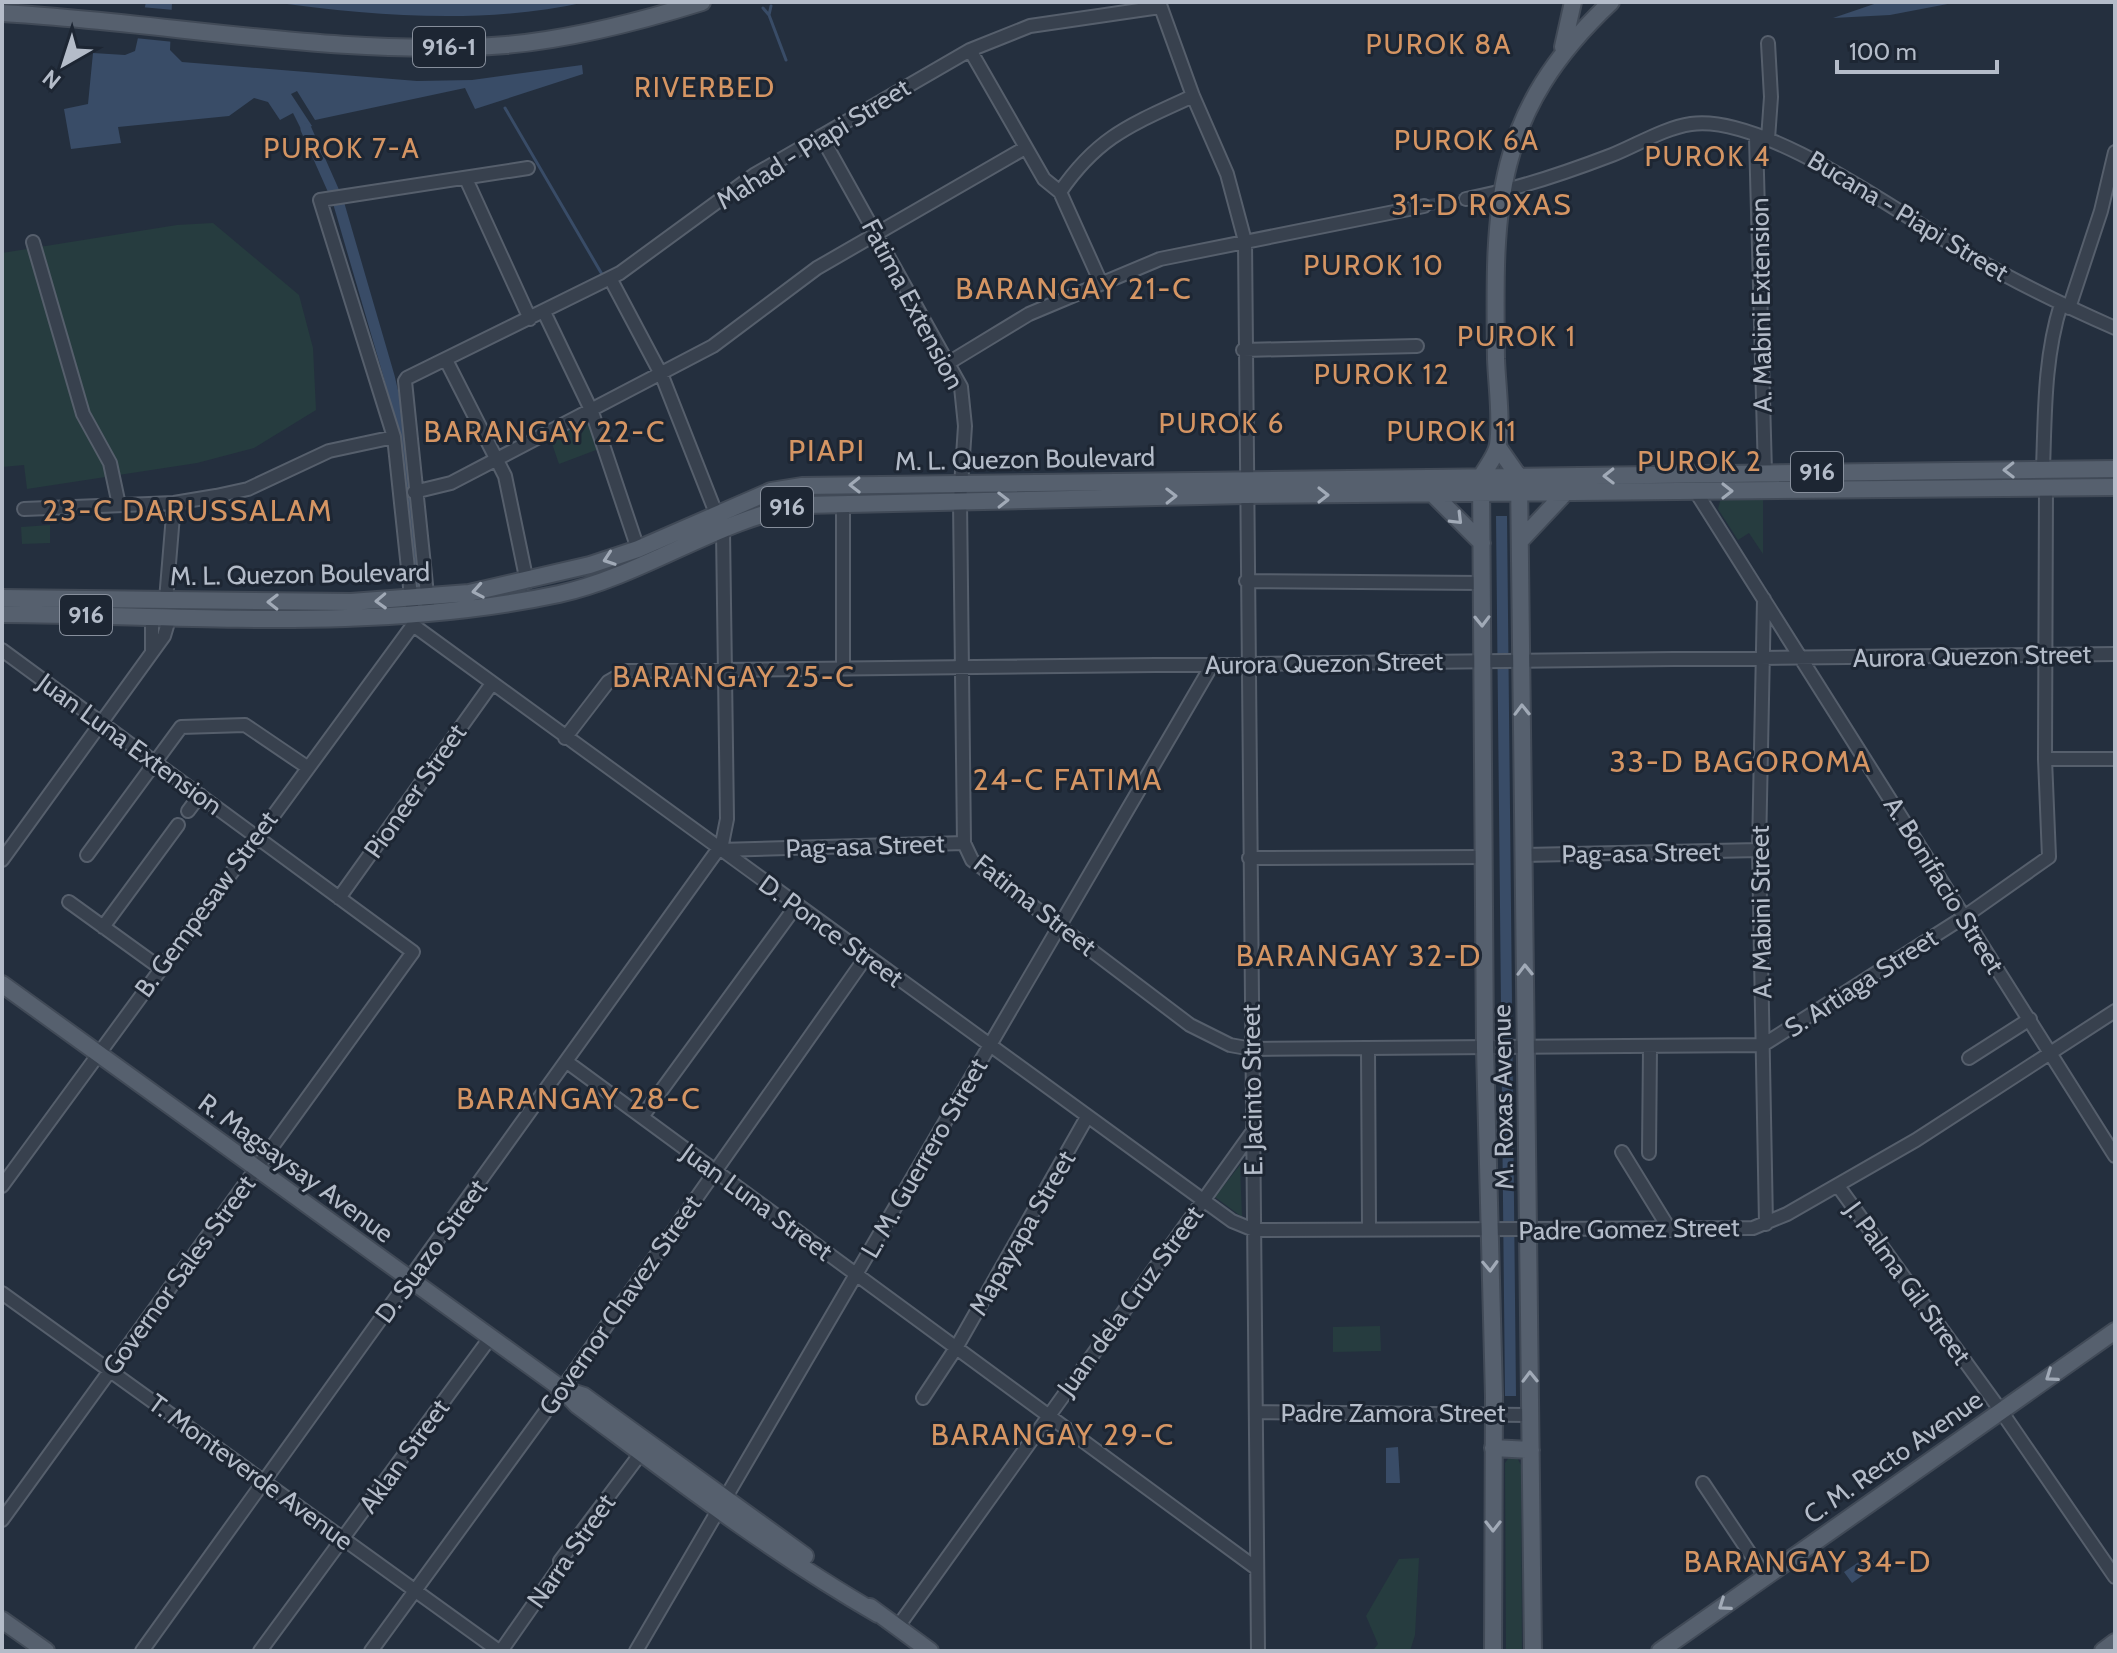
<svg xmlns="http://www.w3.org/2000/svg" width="2117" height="1653" font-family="Cabin,sans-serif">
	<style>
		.green { fill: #263c3f }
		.water { fill: #394c67 }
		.pier { fill: #242f3e }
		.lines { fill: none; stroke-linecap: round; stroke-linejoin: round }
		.stream { stroke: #394c67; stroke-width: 3 }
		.canal { stroke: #394c67; stroke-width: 11 }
		.minor-tunnel { stroke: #3a4453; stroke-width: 12; stroke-dasharray: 12 6; stroke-linecap: butt }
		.minor-casing { stroke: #565f6c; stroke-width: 16 }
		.major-casing { stroke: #414a57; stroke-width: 20 }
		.minor { stroke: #38414e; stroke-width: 12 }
		.major { stroke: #56606e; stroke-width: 16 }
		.oneway { stroke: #a1aab7 }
		.labels { text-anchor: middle; stroke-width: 6; stroke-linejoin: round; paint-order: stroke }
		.shield { fill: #1d2633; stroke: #878f9c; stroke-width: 2 }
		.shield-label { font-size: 24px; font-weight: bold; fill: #b4bcc9 }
		.street-label { font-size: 26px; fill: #b4bcc9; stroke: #1d2633 }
		.neighbourhood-label { font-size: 28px; letter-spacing: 2px; fill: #d59563; stroke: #1d2633 }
		.quarter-label { font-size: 30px; letter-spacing: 2px; fill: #d59563; stroke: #1d2633 }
	</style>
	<rect width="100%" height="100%" fill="#242f3e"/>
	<path class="green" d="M213 223 299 295 313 348 316 410 254 448 197 463 27 489 24 465 2 467V253L177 225Z
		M593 419 604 447 559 464 549 435Z
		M1725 499 1763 500V554L1749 533 1738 540 1718 509 1720 501Z
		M50 525V543L22 544 21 527Z
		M1240 1165 1242 1217 1215 1197Z
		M1380 1326 1381 1351 1333 1352V1327Z
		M1510 1456H1516L1521 1465 1522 1651H1506L1505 1463Z
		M1419 1558 1415 1635 1410 1651H1377L1374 1649 1378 1644 1366 1616 1399 1559Z"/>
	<path class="water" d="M146 2H172L170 50 182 62 417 81 472 80 582 65 583 74 475 109 465 88 315 120 297 91 291 94 312 126 302 131 293 113 280 120 268 102 254 98 229 116 118 127 121 143 71 149 64 109 88 104 93 53 125 55 135 51Z
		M271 2H586C482 25 376 16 271 2Z
		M1880 2H1958L1890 15 1833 18Z
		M1496 516H1507L1516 1396H1505Z
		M1398 1447 1400 1483H1386V1448Z
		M1869 1555 1876 1566 1852 1583 1844 1572Z"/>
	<path class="pier" d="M141 7 174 10V42L135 38Z"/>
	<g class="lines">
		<path class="stream" d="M763 8 769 15 786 60
			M769 15 771 6
			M505 108 603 276"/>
		<path class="canal" d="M306 129 338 201 389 376 401 427 417 592"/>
		<path class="minor-tunnel" d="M1424 206 1466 199"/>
		<g class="minor-casing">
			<path id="minor" d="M1159 2 1193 96 1227 174 1245 241 1258 1651
				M970 50 1044 179 1060 192 1101 283
				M821 136 961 387 965 426 960 501 964 843 972 860 1190 1025 1230 1045 1252 1049 1763 1045
				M1756 137 1765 473
				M1768 139 1771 97 1768 43
				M467 181 530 319
				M1060 192C1099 135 1133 124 1193 96
				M1466 199C1516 190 1565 173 1612 155 1637 145 1664 128 1691 124 1765 113 1908 220 1973 257 2019 284 2067 307 2115 328
				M33 242 83 414 110 463 119 505
				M2069 308 2101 211 2115 152
				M544 312 592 412 638 549
				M1243 350 1417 346
				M446 360 505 476 527 582
				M950 362 1029 314 1160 259 1424 206
				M2043 469C2045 414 2044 358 2061 304
				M414 492 451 483 713 346 817 268 1025 148
				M1696 492 2115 1156
				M24 509 174 503 216 496 248 489 329 451 394 437
				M1246 581 1482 583
				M1764 599 1759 850 1766 1224
				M166 600 174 503
				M428 604 405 381 407 378 620 273 754 175 970 50 1030 26 1160 7
				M412 606 394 437 320 200 528 168
				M152 616V652
				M413 625 1203 1200 1232 1221 1254 1230 1753 1228 1787 1214 1916 1140 2115 1011
				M2 650 413 952 2 1520
				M843 667V503
				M565 738 608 682 627 671 2115 654
				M2045 759H2115
				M188 811 200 795
				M719 850 964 843
				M87 855 181 727 245 725 307 767
				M1524 855 1759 850
				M1249 858 1485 857
				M2 860 164 636 170 616
				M339 898 491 685
				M69 902 159 967
				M103 927 178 825
				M1763 1045 1964 917 2049 857 2045 759 2046 488
				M1368 1048 1369 1229
				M1969 1058 2030 1019
				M567 1062 1256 1568
				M642 1117 796 906
				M1622 1152 1670 1230
				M1649 1153 1650 1048
				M2 1186 413 625
				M1838 1186 2001 1411 2115 1577
				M2 1293 499 1651
				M923 1398 956 1348 1087 1117
				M1256 1412 1530 1415
				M1703 1483 1765 1576
				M897 1628 1253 1131
				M142 1651 722 844 727 819 723 531 662 376 610 278
				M260 1651 490 1338
				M371 1651 562 1389 866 957
				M501 1651 561 1565 560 1561 641 1453
				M636 1651 1212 665"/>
		</g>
		<g class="major-casing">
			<path id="major" d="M2 13C167 22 341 58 506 45 573 39 638 22 702 2
				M1563 47 1573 2
				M1498 447 1519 477 1533 1651
				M1433 494 1482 543
				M1520 541 1565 493
				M2 598 351 602 469 593 590 565 638 549 771 491 802 486 2115 469
				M2 614C187 615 377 633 559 594 645 575 721 517 804 505L1245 495 2115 487
				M2 984 562 1389 577 1405C675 1478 772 1553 878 1614
				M565 1390 584 1396 805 1556
				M1493 1448 1531 1450
				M870 1607 930 1651
				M2 1620 46 1651
				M1493 1651 1494 1396 1485 1048 1481 477C1486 468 1496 456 1498 445 1502 418 1497 387 1496 359 1494 206 1492 114 1611 2
				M1660 1651 2115 1331
				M2103 1651 2115 1642"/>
		</g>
		<use href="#minor" class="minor"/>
		<use href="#major" class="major"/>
	</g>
	<defs><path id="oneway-chevron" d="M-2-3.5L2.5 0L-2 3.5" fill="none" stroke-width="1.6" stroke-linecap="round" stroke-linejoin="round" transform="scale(2)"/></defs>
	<g class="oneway">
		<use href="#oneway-chevron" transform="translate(2009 470) rotate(179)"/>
		<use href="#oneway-chevron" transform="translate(1609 476) rotate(179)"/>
		<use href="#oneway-chevron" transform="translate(855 485) rotate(179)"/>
		<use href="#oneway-chevron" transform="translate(1727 491)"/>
		<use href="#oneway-chevron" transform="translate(1323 495)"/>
		<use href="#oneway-chevron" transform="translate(1171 496) rotate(-1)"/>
		<use href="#oneway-chevron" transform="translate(1003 500) rotate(-1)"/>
		<use href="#oneway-chevron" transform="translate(1457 519) rotate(45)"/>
		<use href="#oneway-chevron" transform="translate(609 559) rotate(161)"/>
		<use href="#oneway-chevron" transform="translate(478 591) rotate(170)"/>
		<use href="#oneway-chevron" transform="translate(381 601) rotate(178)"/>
		<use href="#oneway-chevron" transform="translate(273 602) rotate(-179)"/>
		<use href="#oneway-chevron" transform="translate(1482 621) rotate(89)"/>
		<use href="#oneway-chevron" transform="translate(1522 710) rotate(-91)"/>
		<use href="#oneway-chevron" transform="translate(1525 970) rotate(-91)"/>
		<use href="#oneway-chevron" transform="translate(1490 1266) rotate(88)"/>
		<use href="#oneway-chevron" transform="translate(2051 1376) rotate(145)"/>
		<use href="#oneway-chevron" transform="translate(1530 1377) rotate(-91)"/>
		<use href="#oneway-chevron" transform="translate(1493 1526) rotate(90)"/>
		<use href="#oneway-chevron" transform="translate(1724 1605) rotate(145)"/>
	</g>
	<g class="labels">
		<g class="shield">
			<rect x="413" y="27" width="72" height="40" rx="6"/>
			<rect x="1791" y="452" width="52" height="40" rx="6"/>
			<rect x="761" y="487" width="52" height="40" rx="6"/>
			<rect x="60" y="595" width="52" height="40" rx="6"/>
		</g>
		<g class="shield-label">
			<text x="449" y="55">916-1</text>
			<text x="1817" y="480">916</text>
			<text x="787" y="515">916</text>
			<text x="86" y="623">916</text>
		</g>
		<g class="street-label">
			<text transform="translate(813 144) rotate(-32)" y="9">Mahad - Piapi Street</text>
			<text transform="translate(1908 216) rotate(31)" y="9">Bucana - Piapi Street</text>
			<text transform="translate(913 304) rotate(62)" y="9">Fatima Extension</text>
			<text transform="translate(1761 305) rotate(-91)" y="9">A. Mabini Extension</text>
			<text transform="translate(1025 459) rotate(-1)" y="9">M. L. Quezon Boulevard</text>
			<text transform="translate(300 574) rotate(-1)" y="9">M. L. Quezon Boulevard</text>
			<text transform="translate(1972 656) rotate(-1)" y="9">Aurora Quezon Street</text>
			<text transform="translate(1324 663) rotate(-1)" y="9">Aurora Quezon Street</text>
			<text transform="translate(130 744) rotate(36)" y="9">Juan Luna Extension</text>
			<text transform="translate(415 791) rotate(-55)" y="9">Pioneer Street</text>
			<text transform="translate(865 846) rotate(-2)" y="9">Pag-asa Street</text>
			<text transform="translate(1641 853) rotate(-1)" y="9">Pag-asa Street</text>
			<text transform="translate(1944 885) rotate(58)" y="9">A. Bonifacio Street</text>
			<text transform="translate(206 904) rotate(-54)" y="9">B. Gempesaw Street</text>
			<text transform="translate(1035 905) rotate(38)" y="9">Fatima Street</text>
			<text transform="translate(1761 912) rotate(-91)" y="9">A. Mabini Street</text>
			<text transform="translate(831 931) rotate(36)" y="9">D. Ponce Street</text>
			<text transform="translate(1861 983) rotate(-33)" y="9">S. Artiaga Street</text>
			<text transform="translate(1252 1090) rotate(-91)" y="9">E. Jacinto Street</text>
			<text transform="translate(1503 1097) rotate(-91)" y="9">M. Roxas Avenue</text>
			<text transform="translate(924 1158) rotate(-60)" y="9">L. M. Guerrero Street</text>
			<text transform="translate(296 1168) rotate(36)" y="9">R. Magsaysay Avenue</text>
			<text transform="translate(757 1202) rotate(36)" y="9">Juan Luna Street</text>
			<text transform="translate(1629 1229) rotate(-1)" y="9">Padre Gomez Street</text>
			<text transform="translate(1022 1233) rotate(-60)" y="9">Mapayapa Street</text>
			<text transform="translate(431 1251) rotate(-54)" y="9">D. Suazo Street</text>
			<text transform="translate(179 1275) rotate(-54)" y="9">Governor Sales Street</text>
			<text transform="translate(1908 1283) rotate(54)" y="9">J. Palma Gil Street</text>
			<text transform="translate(1130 1301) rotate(-54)" y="9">Juan dela Cruz Street</text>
			<text transform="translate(620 1305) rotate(-55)" y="9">Governor Chavez Street</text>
			<text x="1393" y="1422">Padre Zamora Street</text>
			<text transform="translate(404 1456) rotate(-54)" y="9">Aklan Street</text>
			<text transform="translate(1893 1457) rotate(-35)" y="9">C. M. Recto Avenue</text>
			<text transform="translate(251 1472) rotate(36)" y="9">T. Monteverde Avenue</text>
			<text transform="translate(571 1551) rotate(-55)" y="9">Narra Street</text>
		</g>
		<g class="neighbourhood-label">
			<text x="1439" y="54">PUROK 8A</text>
			<text x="705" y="97">RIVERBED</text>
			<text x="1467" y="150">PUROK 6A</text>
			<text x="342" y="158">PUROK 7-A</text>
			<text x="1708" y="166">PUROK 4</text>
			<text x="1374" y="275">PUROK 10</text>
			<text x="1517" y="346">PUROK 1</text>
			<text x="1382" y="384">PUROK 12</text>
			<text x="1222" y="433">PUROK 6</text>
			<text x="1452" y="441">PUROK 11</text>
			<text x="1700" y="471">PUROK 2</text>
		</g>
		<g class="quarter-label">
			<text x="1482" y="215">31-D ROXAS</text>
			<text x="1074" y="299">BARANGAY 21-C</text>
			<text x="545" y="442">BARANGAY 22-C</text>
			<text x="827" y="461">PIAPI</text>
			<text x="188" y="521">23-C DARUSSALAM</text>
			<text x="734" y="687">BARANGAY 25-C</text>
			<text x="1741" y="772">33-D BAGOROMA</text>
			<text x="1068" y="790">24-C FATIMA</text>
			<text x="1359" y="966">BARANGAY 32-D</text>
			<text x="579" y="1109">BARANGAY 28-C</text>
			<text x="1053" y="1445">BARANGAY 29-C</text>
			<text x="1808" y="1572">BARANGAY 34-D</text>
		</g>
	</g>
	<rect width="2117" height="1653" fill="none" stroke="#b4bcc9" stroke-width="8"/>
	<g transform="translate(64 64) rotate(219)" stroke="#1d2633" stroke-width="6" paint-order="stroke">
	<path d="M0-6L14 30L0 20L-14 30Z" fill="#b4bcc9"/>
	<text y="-12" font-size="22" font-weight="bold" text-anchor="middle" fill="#b4bcc9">N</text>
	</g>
	<path d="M1837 60v12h160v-12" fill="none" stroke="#b4bcc9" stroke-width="4"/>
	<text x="1849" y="60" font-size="24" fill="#b4bcc9" stroke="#1d2633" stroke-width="6" paint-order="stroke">100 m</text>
</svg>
